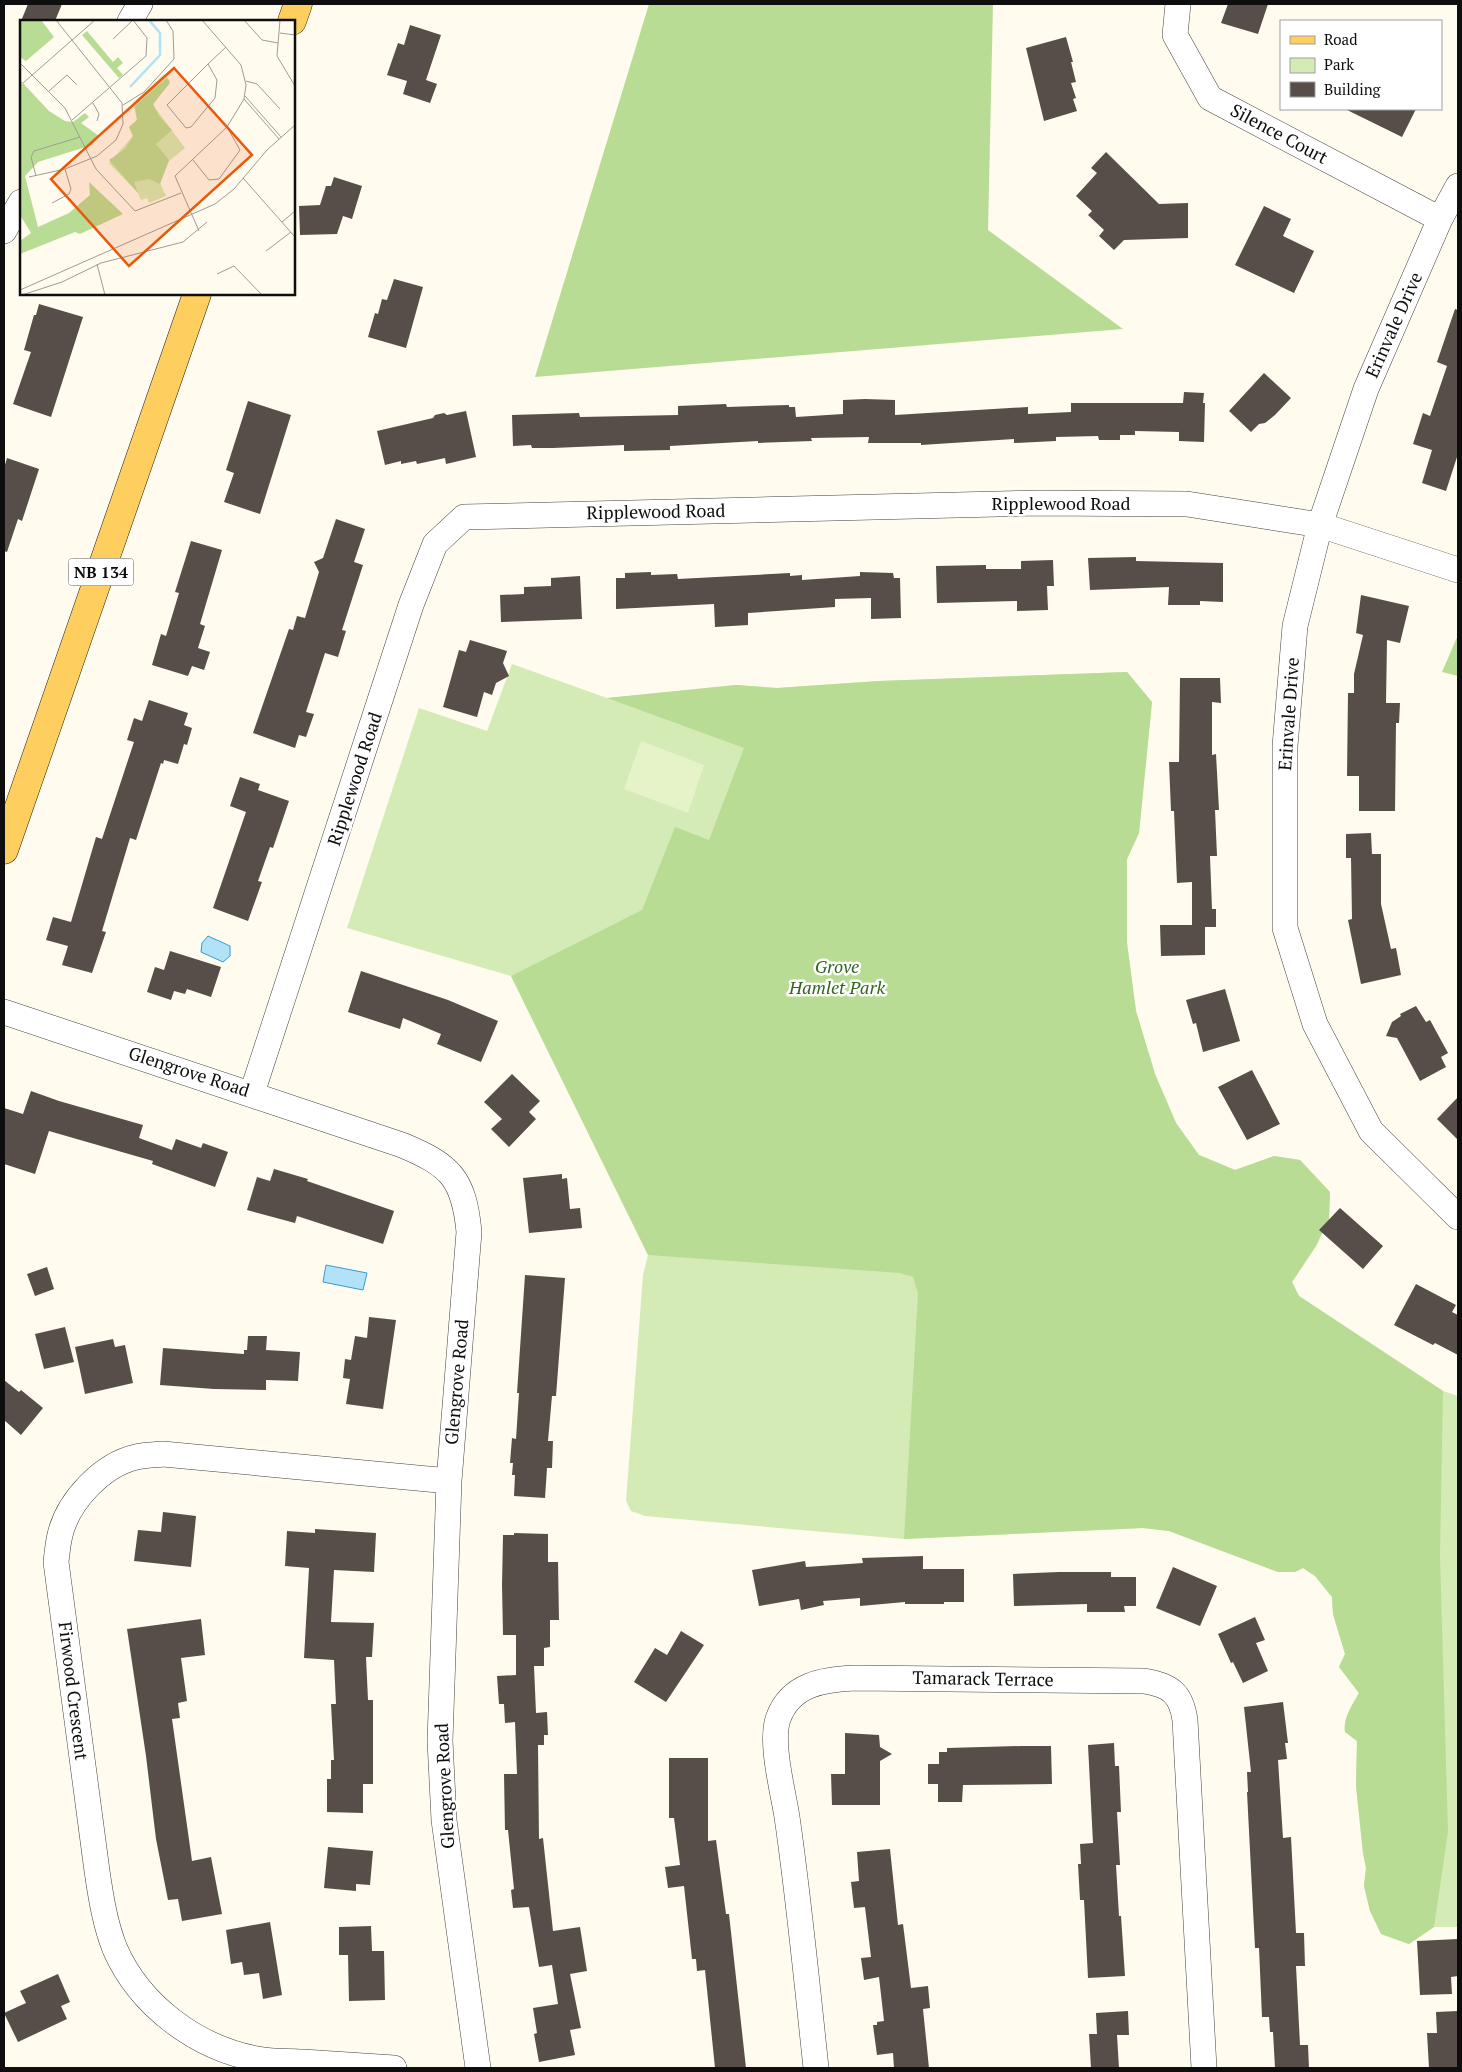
<svg xmlns="http://www.w3.org/2000/svg" width="1462" height="2072" font-family="'PT Serif',serif">
	<style>
		.green { fill: #d4ebb6 }
		.forest { fill: #b9dc95 }
		.pitch { fill: #e6f2c8 }
		.water { fill: #b1e2f8; stroke: #359cd2 }
		.building { fill: #574e49 }
		.lines { fill: none; stroke-linecap: round; stroke-linejoin: round }
		.street-casing { stroke: #414141; stroke-width: 26 }
		.primary-casing { stroke: #1f1f1f; stroke-width: 29 }
		.street { stroke: #fff; stroke-width: 25 }
		.primary { stroke: #fece5f; stroke-width: 28 }
		.labels { text-anchor: middle; stroke-width: 5; stroke-linejoin: round; paint-order: stroke }
		.shield { fill: #fff; stroke: #565656; stroke-width: 1 }
		.shield-label { font-size: 16px; font-weight: bold; fill: #0e0e0e }
		.street-label { font-size: 18px; fill: #0e0e0e; stroke: #fff }
		.park-label { font-size: 18px; font-style: italic; fill: #2f681b; stroke: #fff }
		.inset-river { fill: none; stroke: #b1e2f8; stroke-width: 2.5 }
		.inset-road { fill: none; stroke: #9f9c94; stroke-width: 1 }
		.view { fill: #e8590c; fill-opacity: 0.15; stroke: #e8590c; stroke-width: 2.5 }
		.inset-edge { fill: none; stroke: #0e0e0e; stroke-width: 2.5 }
	</style>
	<rect width="100%" height="100%" fill="#fffbee"/>
	<path class="green" d="M512 664 607 698 736 685 777 688 879 681 1127 672 1152 702 1139 833 1127 859V943L1136 1011 1155 1074 1176 1123 1199 1155 1235 1170 1274 1156 1300 1160 1330 1192 1329 1219 1316 1246 1292 1282 1299 1296 1443 1391 1458 1396V1927H1434L1409 1944 1381 1934 1370 1911 1364 1886 1366 1868 1363 1853 1356 1786 1357 1741 1345 1732C1343 1717 1352 1706 1359 1693L1339 1667 1345 1654 1333 1614 1332 1597 1315 1576 1303 1568 1295 1572H1278L1169 1531 1143 1528 904 1539 645 1516 631 1511 626 1501 643 1275 648 1255 511 976 347 928 419 708 487 731Z"/>
	<path class="forest" d="M649 4H993L988 230 1123 329 535 377Z
		M1458 635V676L1442 672Z
		M1127 672 1152 702 1139 833 1127 859V943L1136 1011 1155 1074 1176 1123 1199 1155 1235 1170 1274 1156 1300 1160 1330 1192 1329 1219 1316 1246 1292 1282 1299 1296 1443 1391 1440 1556 1448 1832 1434 1927 1409 1944 1381 1934 1370 1911 1364 1886 1366 1868 1363 1853 1356 1786 1357 1741 1345 1732C1343 1717 1352 1706 1359 1693L1339 1667 1345 1654 1333 1614 1332 1597 1315 1576 1303 1568 1295 1572H1278L1169 1531 1143 1528 904 1539 918 1293 913 1277 900 1273 648 1255 511 976 642 910 675 827 709 840 744 748 607 698 736 685 777 688 879 681Z"/>
	<path class="pitch" d="M641 741 704 765 688 813 624 789Z"/>
	<path class="water" d="M208 936 230 946V956L223 962 201 952 202 943Z
		M326 1265 367 1273 363 1290 323 1282Z"/>
	<path class="building" d="M28 4H62L55 21H21Z
		M1228 4H1268L1258 34 1221 23Z
		M410 25 441 35 426 80 437 84 430 103 403 94 407 81 387 75 398 43 404 45Z
		M1066 37 1073 62H1071L1076 82 1071 83 1076 98 1073 99 1077 111 1044 121 1026 48Z
		M1345 109H1416L1402 137Z
		M1106 152 1159 204 1188 203V238L1124 240 1114 250 1099 236 1104 230 1088 215 1092 211 1076 196 1097 173 1091 168Z
		M334 177 362 186 352 219 343 216 337 234 300 235 299 206 320 205 326 186H331Z
		M1264 206 1291 219 1283 236 1314 251 1294 293 1235 265Z
		M394 279 423 287 406 348 368 337 375 313 378 314 382 299 387 300Z
		M39 304 83 317 51 417 13 404 31 352 24 350 34 315H36Z
		M1455 309 1458 310V454L1446 491 1422 483 1432 450 1413 444 1423 413 1430 416 1447 366 1437 362Z
		M1264 373 1291 398 1275 415 1265 423 1259 424 1251 432 1229 411Z
		M1184 392 1204 393 1203 403H1205L1204 442 1179 441V432L1135 431V435H1120V440H1099L1098 436 1056 437V441L1014 443V439L921 445V443H868L869 437 811 438 812 441 758 443V441L670 446V450L624 451V445L553 448H532L531 445 513 446 512 415 579 413 580 417 678 415V406L726 404 727 407 789 405V407H795L796 417 843 414V400L865 399 895 400V415L1028 407V414L1071 412V403H1183Z
		M248 401 291 415 260 514 224 502 234 473 226 470Z
		M466 411 476 457 446 464 445 458 417 464 416 461 401 464V461L385 465 377 431 433 418 435 415 444 413 447 415Z
		M7 458 39 469 22 521 18 519 7 552 4 551V468Z
		M336 519 365 529 354 562 363 565 342 630 346 631 338 657 325 653 306 712 314 714 306 737 299 735 295 748 253 733 289 629 293 630 297 616 305 618 319 572 314 562 323 558Z
		M191 541 222 550 200 624 205 626 198 648 210 652 204 670 192 666 188 676 152 665 161 634 166 636 179 593 175 592Z
		M1136 557V561L1223 563V602L1200 601V605H1168L1169 587 1090 590 1088 558Z
		M1053 560 1054 586H1047L1048 610 1017 611V601L937 603 936 566 986 565V569H1021V561Z
		M651 572V575L677 574 678 579 790 573V576L802 575V580L860 576V572L893 573 894 578H900L901 618 871 619V598L835 599V607L748 613V625L715 627 714 604 616 609V578H625V573Z
		M580 576 582 619 501 622 500 595 524 594V587L551 586V578Z
		M1361 595 1409 606 1400 643 1387 640 1386 703H1400L1399 723H1396L1395 811H1359V776H1347L1348 693H1354V674L1363 635 1356 633Z
		M470 640 507 651 503 663 509 676 496 683 492 695 484 692 477 717 443 707 459 650 466 652Z
		M1180 678H1220L1221 703 1212 702V755L1216 754 1219 810H1215L1217 856H1210L1212 909H1216V927H1205V955L1161 956 1160 925H1192V882L1177 883 1174 811H1171L1169 762H1179Z
		M149 700 188 713 184 725 192 728 187 745 184 744 178 764 164 760 163 764 161 763 136 840 130 838 102 931 106 932 92 973 62 965 68 946 46 940 53 917 71 922 96 837 102 839 134 742 127 740 134 718 142 721Z
		M240 777 260 784 258 790 289 801 273 848 270 847 258 881 262 882 248 921 213 908 246 812 230 806Z
		M1371 833 1372 854H1381V904L1391 949 1396 948 1401 975 1361 984 1348 920 1352 919 1351 858H1346V834Z
		M170 951 221 967 211 997 187 989 185 994 174 991 171 1000 147 992 155 967 164 970Z
		M361 971 448 1000 498 1021 481 1062 437 1044 441 1034 403 1018 400 1029 348 1012Z
		M1225 989 1240 1041 1203 1052 1196 1023 1193 1024 1186 1000Z
		M1416 1006 1426 1022 1430 1020 1448 1053 1441 1057 1446 1067 1420 1081 1397 1038 1386 1036 1392 1022 1401 1016 1400 1014Z
		M1252 1070 1280 1124 1247 1140 1218 1087Z
		M512 1074 540 1101 529 1112 536 1119 509 1147 491 1129 502 1119 484 1102Z
		M31 1091 59 1101 143 1125 139 1138 172 1150 176 1139 201 1148 203 1143 228 1152 215 1187 152 1164 153 1161 49 1131 35 1174 4 1164V1108L23 1114Z
		M1458 1097V1140L1437 1119Z
		M274 1169 308 1179 307 1181 394 1211 383 1244 297 1216 295 1223 247 1210 257 1177 270 1181Z
		M562 1174V1179L567 1178 570 1209 580 1208 582 1228 529 1233 523 1178Z
		M1340 1208 1383 1246 1363 1269 1319 1230Z
		M47 1267 54 1289 35 1296 27 1274Z
		M525 1275 565 1278 556 1396H552L548 1441H553L552 1468H547L545 1498 514 1496 515 1475H512L513 1463H510L512 1438 516 1439 519 1393H517Z
		M1416 1284 1456 1305 1452 1312 1458 1315V1355L1435 1343 1433 1345 1394 1325Z
		M369 1317 396 1320 383 1409 346 1404 350 1379 343 1378 345 1359 351 1360 355 1336 367 1338Z
		M65 1327 74 1362 44 1369 35 1334Z
		M248 1336H267L266 1350 300 1352 298 1381 266 1380V1390L214 1389 160 1385 163 1348 244 1354V1350H247Z
		M113 1339 115 1347 125 1345 133 1383 85 1394 75 1347Z
		M4 1380 19 1392 21 1390 43 1408 21 1435 4 1420Z
		M163 1512 196 1516 191 1567 134 1561 138 1530 161 1532Z
		M315 1529 376 1533 374 1572 334 1570 331 1622 374 1623 372 1657H366L368 1700H373V1784H363V1813L327 1812V1779H331V1760H334L331 1704H336L334 1660 304 1658 309 1568 285 1566 287 1531 315 1533Z
		M514 1533 548 1534V1562H558L559 1620H550V1647L544 1648V1666H534L536 1713 547 1712 548 1735H544V1745H538L539 1839 543 1838 553 1931 580 1927 587 1971 570 1974 581 2028 570 2030 575 2055 539 2062 534 2034 537 2033 533 2008 558 2004 552 1965 539 1967 529 1907 513 1908 511 1890 514 1889 508 1830H505L504 1774H517L515 1722 505 1723 504 1704H499L497 1676 516 1675V1635H503L502 1585 503 1535H514Z
		M923 1556V1569H964V1602H944V1604H905V1602L860 1606V1598L823 1601 824 1605 801 1610 799 1599 759 1606 752 1570 805 1561 806 1567 863 1563 862 1558Z
		M1173 1567 1217 1586 1200 1626 1156 1608Z
		M1059 1572H1111V1577H1136V1606H1124L1125 1612H1087V1604L1014 1606 1013 1574Z
		M1255 1617 1265 1640 1256 1643 1268 1671 1243 1683 1233 1662 1231 1663 1218 1634Z
		M201 1619 205 1655 181 1658 187 1701 178 1703 180 1718 172 1719 192 1861 211 1857 222 1914 182 1921 178 1899 168 1900 156 1839 146 1756 127 1629Z
		M681 1631 704 1645 666 1702 634 1682 655 1648 667 1655Z
		M1283 1702 1288 1743H1285L1287 1759 1278 1760 1283 1838 1291 1837 1296 1933H1304L1305 1966H1296L1300 2045H1308L1309 2068H1275L1273 2032H1270L1269 2017H1262L1259 1948H1255L1247 1792H1248L1247 1772H1251L1244 1707Z
		M845 1733 879 1735 880 1747 892 1754 880 1761V1805H832L831 1774H845Z
		M1114 1743 1115 1766H1119L1121 1812H1117L1120 1865H1116L1119 1916H1121L1125 1976 1088 1978 1084 1900H1080L1078 1864H1081L1080 1844 1093 1843 1088 1745Z
		M1021 1746H1051L1052 1784 963 1785 962 1802H938V1784H928V1764H939V1752H947V1748Z
		M669 1758H708V1841L716 1840 726 1914H729L746 2068H715L705 1970 697 1971 696 1959H692L684 1886 668 1888 665 1867 680 1865 674 1818H669Z
		M328 1847 373 1851 370 1885 356 1884V1891L324 1888Z
		M890 1849 898 1925 903 1924 911 1988 928 1986 930 2008 923 2009 929 2068H894L893 2053 877 2055 873 2025H877V2022L884 2021 879 1977 864 1980 861 1958 871 1957 865 1907 854 1908 851 1882 859 1881 857 1852Z
		M270 1922 282 1995 263 1999 259 1973 244 1975 242 1962 231 1964 226 1930Z
		M371 1926 372 1951H384L385 2000 349 2001 348 1955H339V1927Z
		M1458 1939V1976L1451 1977 1452 1994 1420 1995 1417 1941Z
		M58 1974 70 2002 61 2006 67 2019 18 2042 4 2013 26 2003 20 1991Z
		M1128 2011 1129 2035H1117L1119 2068H1091L1089 2034H1097L1096 2013Z
		M1458 2011V2068H1429L1427 2033H1437L1436 2012Z"/>
	<g class="lines">
		<g class="street-casing">
			<path id="street" d="M1178 4 1175 35 1210 98 1440 219
				M130 21 140 4
				M1458 186 1440 219 1366 389 1320 525 1295 626 1285 746V928L1315 1024 1371 1131 1458 1217
				M4 231 21 202
				M4 1012 402 1145C450 1165 464 1178 469 1232L449 1481 440 1741 444 1820 478 2068
				M252 1093 411 605 435 544 464 517 1040 503 1187 504 1320 525 1458 570
				M394 2068C363 2066 333 2064 303 2062 288 2061 272 2062 257 2059 197 2048 140 2006 115 1949 105 1924 101 1898 97 1871L56 1562C57 1553 58 1543 60 1535 68 1501 102 1465 136 1457 144 1455 154 1455 163 1454L449 1481
				M816 2068C807 1984 799 1900 787 1817 783 1791 770 1743 778 1719 790 1684 824 1679 856 1678L1144 1681C1170 1685 1181 1693 1185 1720L1204 2068"/>
		</g>
		<g class="primary-casing">
			<path id="primary" d="M292 21 298 4
				M4 850 197 294"/>
		</g>
		<use href="#street" class="street"/>
		<use href="#primary" class="primary"/>
	</g>
	<g class="labels">
		<rect class="shield" x="68.5" y="558.5" width="65" height="27" rx="4"/>
		<g class="shield-label">
			<text x="101" y="578">NB 134</text>
		</g>
		<g class="street-label">
			<text transform="translate(1279 134) rotate(28)" y="6">Silence Court</text>
			<text transform="translate(1394 325) rotate(-66)" y="6">Erinvale Drive</text>
			<text x="1061" y="510">Ripplewood Road</text>
			<text transform="translate(656 512) rotate(-1)" y="6">Ripplewood Road</text>
			<text transform="translate(1289 714) rotate(-86)" y="6">Erinvale Drive</text>
			<text transform="translate(355 779) rotate(-72)" y="6">Ripplewood Road</text>
			<text transform="translate(189 1072) rotate(18)" y="6">Glengrove Road</text>
			<text transform="translate(457 1382) rotate(-85)" y="6">Glengrove Road</text>
			<text transform="translate(983 1679) rotate(1)" y="6">Tamarack Terrace</text>
			<text transform="translate(73 1691) rotate(83)" y="6">Firwood Crescent</text>
			<text transform="translate(445 1786) rotate(-93)" y="6">Glengrove Road</text>
		</g>
		<g class="park-label">
			<text x="837" y="973">Grove<tspan x="837" dy="21">Hamlet Park</tspan></text>
		</g>
	</g>
	<g transform="translate(20 20)">
		<rect width="275" height="275" fill="#fffbee"/>
		<path d="M144 54 150 61 133 85 165 128 149 141 140 163 146 176 129 183 127 178 121 180 118 173 89 143 113 116 109 107 117 100 113 83Z" fill="#d4ebb6"/>
		<path d="M0 0H21L34 17 6 41 0 37ZM67 11 93 42 98 37 103 43 97 48 103 55 99 58 62 15ZM147 58 150 63 133 84 139 96 152 110 136 124 149 140 140 164 129 159 114 162 118 173 89 140 105 129 113 116 109 107 117 100 115 86ZM0 60 29 91 45 101 53 102 65 93 69 97 61 103 79 116 72 125 18 142 5 156 18 207 49 193 70 175 69 162 103 194 60 214 55 212 0 234V221L11 213 0 195Z" fill="#b9dc95"/>
		<path class="inset-river" d="M110 67 140 35V13L129 0"/>
		<path class="inset-road" d="M224 0 242 20 258 23M260 0 257 36 275 66M260 13 275 15M93 19 113 0M0 43 45 88 76 149 115 191 161 173M188 44 147 85 166 108 171 107 195 78 197 60 188 44 206 27M226 61 237 64 260 89M3 63 75 0M29 71 47 55 57 65M225 76 261 117M224 79 259 119M73 83 79 94 77 101M103 85 124 72 154 39 153 11 146 0M52 100 126 36 127 18 113 0M173 140 189 160 199 159 220 130 207 107M16 156 11 137 14 131 60 117M9 157 45 149 77 136 96 120 103 104 102 83 36 0M223 158 275 217M32 183 49 174 51 169 45 149M262 202 275 191M179 211 155 156 207 107 224 79 226 65 221 45 182 0M246 231 271 212M77 244 85 275M197 254 214 246 242 275M0 270 195 184 214 169 247 130 275 105M2 275 42 262 81 243 163 222 187 202"/>
		<path class="view" d="M154 48 232 135 109 246 31 159Z"/>
		<rect width="275" height="275" class="inset-edge"/>
	</g>
	<rect width="1462" height="2072" fill="none" stroke="#0e0e0e" stroke-width="10"/>
	<rect x="1280" y="20" width="162" height="90" fill="#ffffff" stroke="#9f9f9f"/>
	<rect x="1290" y="36" width="25" height="8" fill="#fece5f" stroke="#9f9f9f"/>
	<text x="1324" y="45" font-size="15" fill="#0e0e0e">Road</text>
	<rect x="1290" y="58" width="25" height="15" fill="#d4ebb6" stroke="#9f9f9f"/>
	<text x="1324" y="70" font-size="15" fill="#0e0e0e">Park</text>
	<rect x="1290" y="82" width="25" height="15" fill="#574e49" stroke="#9f9f9f"/>
	<text x="1324" y="95" font-size="15" fill="#0e0e0e">Building</text>
</svg>
